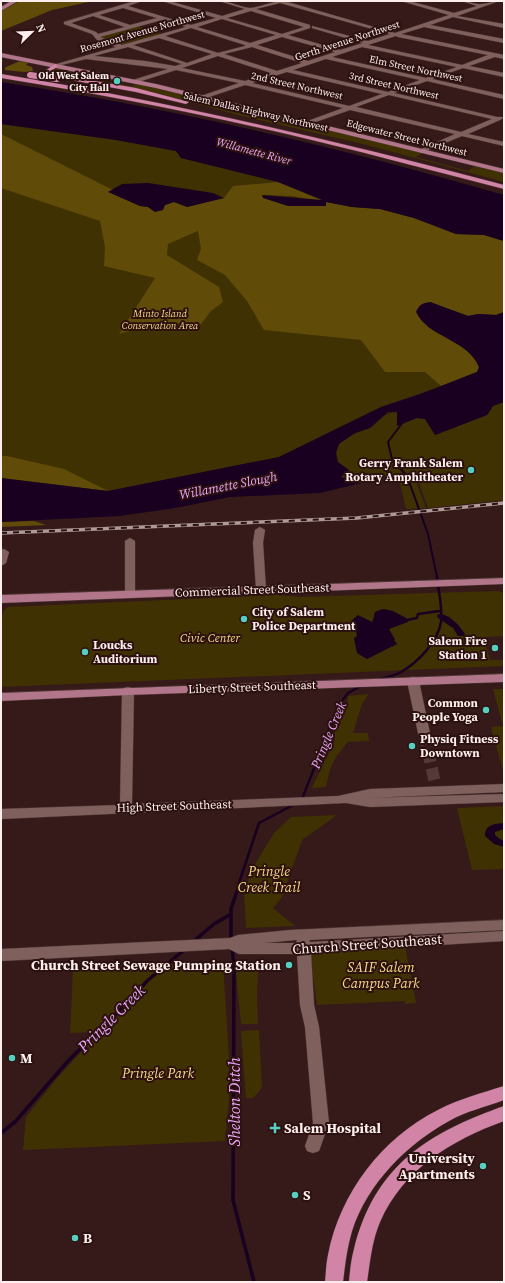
<svg xmlns="http://www.w3.org/2000/svg" width="505" height="1283" font-family="'Source Serif 4',serif">
	<style>
		.green { fill: #403102; fill-rule: evenodd }
		.forest { fill: #604b09 }
		.water { fill: #190020 }
		.lines { fill: none; stroke-linecap: round; stroke-linejoin: round }
		.stream-far2 { stroke: #190020; stroke-width: 2 }
		.stream-far1 { stroke: #190020; stroke-width: 2.5 }
		.stream { stroke: #190020; stroke-width: 3.5 }
		.canal { fill: #190020; fill-rule: evenodd }
		.minor-tunnel { stroke: #533a39; stroke-width: 12; stroke-dasharray: 12 6; stroke-linecap: butt }
		.minor-casing { stroke: #4d3737; stroke-width: 1 }
		.major-casing { stroke: #4d3737; stroke-width: 1 }
		.highway-casing { stroke: #4d3737; stroke-width: 1 }
		.minor { fill: #80605d; fill-rule: evenodd }
		.major { fill: #b17689; fill-rule: evenodd }
		.highway { fill: #d284a6; fill-rule: evenodd }
		.rail-casing { stroke: #ae9a99; stroke-width: 3.5 }
		.rail { stroke: #2b110f; stroke-width: 2; stroke-dasharray: 6; stroke-linecap: butt }
		.highway-bridge-casing { stroke: #4d3737; stroke-width: 6; stroke-linecap: butt }
		.highway-bridge { stroke: #d284a6; stroke-width: 6 }
		.poi-dot { fill: #58cec0; stroke: #2b110f; stroke-width: 1.5 }
		.labels { text-anchor: middle; stroke-width: 4; stroke-linejoin: round; paint-order: stroke }
		.far-street-label { font-size: 10px; fill: #feeeed; stroke: #2b110f }
		.far-poi-label { font-size: 10px; font-weight: bold; fill: #feeeed; stroke: #2b110f; text-anchor: end }
		.far-park-label { font-size: 10px; font-style: italic; fill: #f8d888; stroke: #2b110f }
		.far-water-label { font-size: 11px; font-style: italic; fill: #e9a5f7; stroke: #2b110f }
		.poi-label { font-size: 12px; font-weight: bold; fill: #feeeed; stroke: #2b110f; text-anchor: end }
		.street-label { font-size: 12px; fill: #feeeed; stroke: #2b110f }
		.park-label { font-size: 12px; font-style: italic; fill: #f8d888; stroke: #2b110f }
		.water-label { font-size: 13px; font-style: italic; fill: #e9a5f7; stroke: #2b110f }
		.near-park-label { font-size: 14px; font-style: italic; fill: #f8d888; stroke: #2b110f }
		.near-street-label { font-size: 14px; fill: #feeeed; stroke: #2b110f }
		.near-poi-label { font-size: 14px; font-weight: bold; fill: #feeeed; stroke: #2b110f; text-anchor: start }
		.near-water-label { font-size: 16px; font-style: italic; fill: #e9a5f7; stroke: #2b110f }
	</style>
	<rect width="100%" height="100%" fill="#351a19"/>
	<path class="green" d="M137 26 161 34 121 45 100 37Z
		M60 68 93 75 89 77 93 79 131 86 138 84 209 101 204 103 275 122 287 120 422 153 416 157 468 171 475 166 504 173V182L367 145 242 116 163 95 52 73 51 71 53 69Z
		M1 124 116 140 176 151 181 158 278 182 323 200 307 260 441 386 381 407 279 457 108 491 1 478Z
		M504 402V500L428 508 416 474 409 473 414 476 426 508 406 509 398 475 369 476 361 483 341 477C340 472 335 456 336 453 337 437 359 433 369 428 382 422 379 413 398 412L397 426 417 418 425 419 435 435 487 415 493 406Z
		M497 591 502 592 504 596V636L484 637 490 660H504V666L1 687V624L3 611 8 607 277 595 300 597ZM383 609 389 610 406 618 407 622 389 629 395 639 394 640 397 644 390 646V647L367 659 357 653 354 638 357 637 356 629 354 628 362 617 372 622 377 611Z
		M493 689H504V774L491 727 503 726Z
		M369 694 362 704 353 733H368L369 741 348 742C334 758 330 765 326 787L312 788 335 740V730L347 708 348 696Z
		M504 806V869L472 870 457 808Z
		M337 815 302 840 282 897 273 908 295 926 246 928 244 889 250 877 251 871 274 833 291 817Z
		M405 946 416 1003 405 1004V1001L317 1005 310 953Z
		M223 961 229 1059V1099L225 1141 23 1150 26 1117 58 1077 97 1035 92 1032 70 1033 73 969Z
		M259 961 257 994 258 1024H241L235 963Z
		M259 1030 262 1088 253 1098H246L241 1031Z"/>
	<path class="forest" d="M20 1H93L52 10 1 31V11Z
		M20 61 28 63 26 65 32 67 33 71 24 72 5 70V68L6 67Z
		M1 134 113 190 109 192 140 206 148 207 155 212 165 205 174 202 187 207 224 198 233 186 278 182 323 200H312L293 196 262 195 288 206H326V202L352 207 380 209 414 218 456 234 484 235 504 241V312L496 315 478 314 468 316 430 302 427 326C444 336 471 347 479 367L477 372 441 386 425 372H385L361 340 264 330 247 301 225 275 197 260 201 249 198 231 168 244 167 255 219 287 223 302 211 311 201 324 162 322 119 334 155 278 104 266 105 247 100 221 1 188Z
		M1 456H7L64 469 108 491 1 478Z
		M34 521 46 525 1 527V522Z"/>
	<path class="water" d="M1 82C171 108 339 147 504 195V241L484 235 456 234 414 218 380 209 352 207 326 202V206H288L263 198 262 195 322 200 278 182 181 158 176 151 116 140 1 124Z
		M148 183 213 193 224 198 187 207 174 202 165 205 163 210 155 212 148 207 140 206 108 192 122 184Z
		M430 302 468 316 478 314 496 315 504 312V402L493 406 487 415 435 435 425 419 417 418 397 426V412H388L370 428 355 433 339 444 336 453 338 462 349 470 341 477 361 483 320 493 230 497 175 508 119 516 1 522V478L108 491 279 457 381 407 418 395 477 372 479 367C468 339 428 338 416 312 419 305 422 303 430 302Z
		M383 609 393 611 406 618 408 622 389 629 395 640H394L397 644 392 647 390 646 391 647 367 659 357 653 354 638 357 636 356 630 353 628 351 621 358 615 372 622 373 620 375 612Z"/>
	<g class="lines">
		<path class="stream-far2" d="M403 422 388 442 392 459 407 476 428 534 437 577"/>
		<path class="stream-far1" d="M407 620 417 618 418 614 440 611
			M380 679C387 677 394 676 401 672 417 663 438 642 441 622 443 608 438 590 437 576
			M302 799 339 705 348 693 361 686
			M238 886 259 823 295 804"/>
		<path class="stream" d="M231 939V909L239 885
			M194 941 214 924 231 914
			M232 948 234 965 233 1200 254 1282
			M1 1133 15 1122 68 1061 131 999 147 981 184 950"/>
		<path class="canal" d="M438 614C449 613 460 626 465 634L464 636H458L453 628 438 618 437 616Z
			M504 823V829L495 832V835L500 839 504 841V847L494 844 485 836C485 824 495 824 504 823Z"/>
		<path class="minor-tunnel" d="M424 733 435 783"/>
		<g class="minor-casing">
			<path id="minor" d="M135 1H142L128 6 191 25 216 18 162 1H169L222 16 245 9 219 1C230 1 239 7 250 8 258 8 272 1 284 1L395 33 449 15 401 1H409L454 13 477 6 462 1C468 1 476 5 482 4 488 4 493 1 499 1L457 16 504 24V28L453 17 430 25 504 39V43L424 27 401 34 504 55V59L495 57 469 66 504 73V77L463 68 432 79 504 95V99L427 81 394 93 497 117H502L503 118 500 120 468 134 504 142V146L462 136 421 153 418 151 419 150 455 134 350 110 307 125 304 123 305 122 343 108 245 85 203 99 200 97 201 96 239 83 176 70 135 83 132 81 133 80 168 69 86 59 53 67V65L116 47 97 40 92 34 64 24V22ZM280 3 390 34 368 41 312 26V28L363 43 340 50 288 35 310 28V25L256 9ZM123 8 157 18 130 25 99 15ZM251 11 304 27 282 34 227 18ZM93 16 125 27 98 34 96 32 71 23ZM222 19 276 35 250 43 197 27ZM162 20 186 27 122 45 100 37ZM191 28 245 45V46L218 53 165 36ZM396 36 398 37 488 55 462 65 368 45ZM282 37 335 52 308 61 257 45ZM159 38 212 54 187 63 133 45ZM128 47 182 64 175 66 145 61 94 56ZM252 47 302 63 277 71 224 54ZM362 47 457 67 426 78 332 57ZM218 56 271 73 245 81 182 68ZM326 59 420 80 388 92 293 70ZM287 72 382 94 349 106 252 83ZM389 95 492 119 461 132 356 107Z
				M260 527 265 530 263 543 266 589 261 592 256 589 253 543 255 530Z
				M130 538 135 541V594L130 597 125 594V541Z
				M4 549 9 552 6 563 1 566V550Z
				M413 677 417 678 419 681 430 733 428 736H420L418 733 407 681 409 678Z
				M128 687 132 688 134 691 132 804 338 796 370 789 504 784V792L367 798 504 794V802L370 807 346 803 1 819V809L120 805 122 691 124 688Z
				M504 920V930L309 940 310 942 504 931V941L311 953 314 1005 319 1027 329 1123 319 1151 313 1153 307 1151 305 1146 313 1123 305 1027 300 1005 297 954H239L229 949 1 961V949L230 938 238 935 290 930ZM297 940 296 943H264Z"/>
		</g>
		<g class="major-casing">
			<path id="major" d="M11 1H18L1 11V7Z
				M1 53 156 84 504 169V173L156 88 1 57Z
				M504 578V584L1 603V595Z
				M504 674V682L128 695 1 701V693Z"/>
		</g>
		<g class="highway-casing">
			<path id="highway" d="M55 64 58 66 51 71 53 74 136 88 189 102 186 104 136 92 49 76 45 71Z
				M1 74C171 102 338 141 504 185V189C441 173 379 156 316 141 212 116 107 95 1 78Z
				M504 1086V1100C486 1107 466 1111 449 1121 407 1144 367 1184 352 1231 347 1248 345 1265 343 1282H325C326 1273 326 1264 328 1255 340 1193 382 1138 438 1110 459 1099 482 1093 504 1086Z
				M504 1106V1121C452 1140 403 1169 380 1222 372 1241 370 1262 367 1282H349C350 1271 351 1260 354 1249 375 1165 428 1133 504 1106Z"/>
		</g>
		<use href="#minor" class="minor"/>
		<use href="#major" class="major"/>
		<use href="#highway" class="highway"/>
		<g class="rail-casing">
			<path id="rail" d="M1 533 357 518 504 503"/>
		</g>
		<use href="#rail" class="rail"/>
		<g class="highway-bridge-casing">
			<path id="highway-bridge" d="M30 75 57 79"/>
		</g>
		<use href="#highway-bridge" class="highway-bridge"/>
	</g>
	<g class="poi-dot">
		<circle cx="117" cy="81" r="4"/>
		<circle cx="471" cy="470" r="4"/>
		<circle cx="244" cy="619" r="4"/>
		<circle cx="495" cy="648" r="4"/>
		<circle cx="85" cy="652" r="4"/>
		<circle cx="486" cy="710" r="4"/>
		<circle cx="412" cy="746" r="4"/>
		<circle cx="289" cy="965" r="4"/>
		<circle cx="12" cy="1058" r="4"/>
		<path d="M273 1122h4v4h4v4h-4v4h-4v-4h-4v-4h4z"/>
		<circle cx="483" cy="1166" r="4"/>
		<circle cx="295" cy="1195" r="4"/>
		<circle cx="75" cy="1238" r="4"/>
	</g>
	<g class="labels">
		<g class="far-street-label">
			<text transform="translate(142 31) rotate(-16)" y="4">Rosemont Avenue Northwest</text>
			<text transform="translate(347 40) rotate(-18)" y="4">Gerth Avenue Northwest</text>
			<text transform="translate(416 68) rotate(12)" y="4">Elm Street Northwest</text>
			<text transform="translate(297 85) rotate(13)" y="4">2nd Street Northwest</text>
			<text transform="translate(394 85) rotate(13)" y="4">3rd Street Northwest</text>
			<text transform="translate(256 111) rotate(13)" y="4">Salem Dallas Highway Northwest</text>
			<text transform="translate(407 137) rotate(14)" y="4">Edgewater Street Northwest</text>
		</g>
		<g class="far-poi-label">
			<text x="109" y="79">Old West Salem<tspan x="109" dy="12">City Hall</tspan></text>
		</g>
		<g class="far-park-label">
			<text x="160" y="317">Minto Island<tspan x="160" dy="12">Conservation Area</tspan></text>
		</g>
		<g class="far-water-label">
			<text transform="translate(254 151) rotate(15)" y="4">Willamette River</text>
		</g>
		<g class="poi-label">
			<text x="463" y="467">Gerry Frank Salem<tspan x="463" dy="14">Rotary Amphitheater</tspan></text>
			<text x="252" y="616" text-anchor="start">City of Salem<tspan x="252" dy="14">Police Department</tspan></text>
			<text x="487" y="645">Salem Fire<tspan x="487" dy="14">Station 1</tspan></text>
			<text x="93" y="649" text-anchor="start">Loucks<tspan x="93" dy="14">Auditorium</tspan></text>
			<text x="478" y="707">Common<tspan x="478" dy="14">People Yoga</tspan></text>
			<text x="420" y="743" text-anchor="start">Physiq Fitness<tspan x="420" dy="14">Downtown</tspan></text>
		</g>
		<g class="street-label">
			<text transform="translate(252 590) rotate(-2)" y="4">Commercial Street Southeast</text>
			<text transform="translate(252 687) rotate(-2)" y="4">Liberty Street Southeast</text>
			<text transform="translate(174 806) rotate(-2)" y="4">High Street Southeast</text>
		</g>
		<g class="park-label">
			<text x="210" y="642">Civic Center</text>
		</g>
		<g class="water-label">
			<text transform="translate(228 485) rotate(-11)" y="5">Willamette Slough</text>
			<text transform="translate(328 735) rotate(-67)" y="5">Pringle Creek</text>
		</g>
		<g class="near-park-label">
			<text x="269" y="876">Pringle<tspan x="269" dy="16">Creek Trail</tspan></text>
			<text x="381" y="972">SAIF Salem<tspan x="381" dy="16">Campus Park</tspan></text>
			<text x="158" y="1078">Pringle Park</text>
		</g>
		<g class="near-street-label">
			<text transform="translate(367 944) rotate(-4)" y="5">Church Street Southeast</text>
		</g>
		<g class="near-poi-label">
			<text x="281" y="970" text-anchor="end">Church Street Sewage Pumping Station</text>
			<text x="20" y="1063">M</text>
			<text x="284" y="1133">Salem Hospital</text>
			<text x="475" y="1163" text-anchor="end">University<tspan x="475" dy="16">Apartments</tspan></text>
			<text x="303" y="1200">S</text>
			<text x="83" y="1243">B</text>
		</g>
		<g class="near-water-label">
			<text transform="translate(111 1018) rotate(-45)" y="6">Pringle Creek</text>
			<text transform="translate(234 1102) rotate(-90)" y="6">Shelton Ditch</text>
		</g>
	</g>
	<rect width="505" height="1283" fill="none" stroke="#feeeed" stroke-width="4"/>
	<g transform="translate(32 32) rotate(67)" stroke="#2b110f" stroke-width="3" paint-order="stroke">
	<path d="M0-3L7 15L0 10L-7 15Z" fill="#feeeed"/>
	<text y="-6" font-size="11" font-weight="bold" text-anchor="middle" fill="#feeeed">N</text>
	</g>
</svg>
